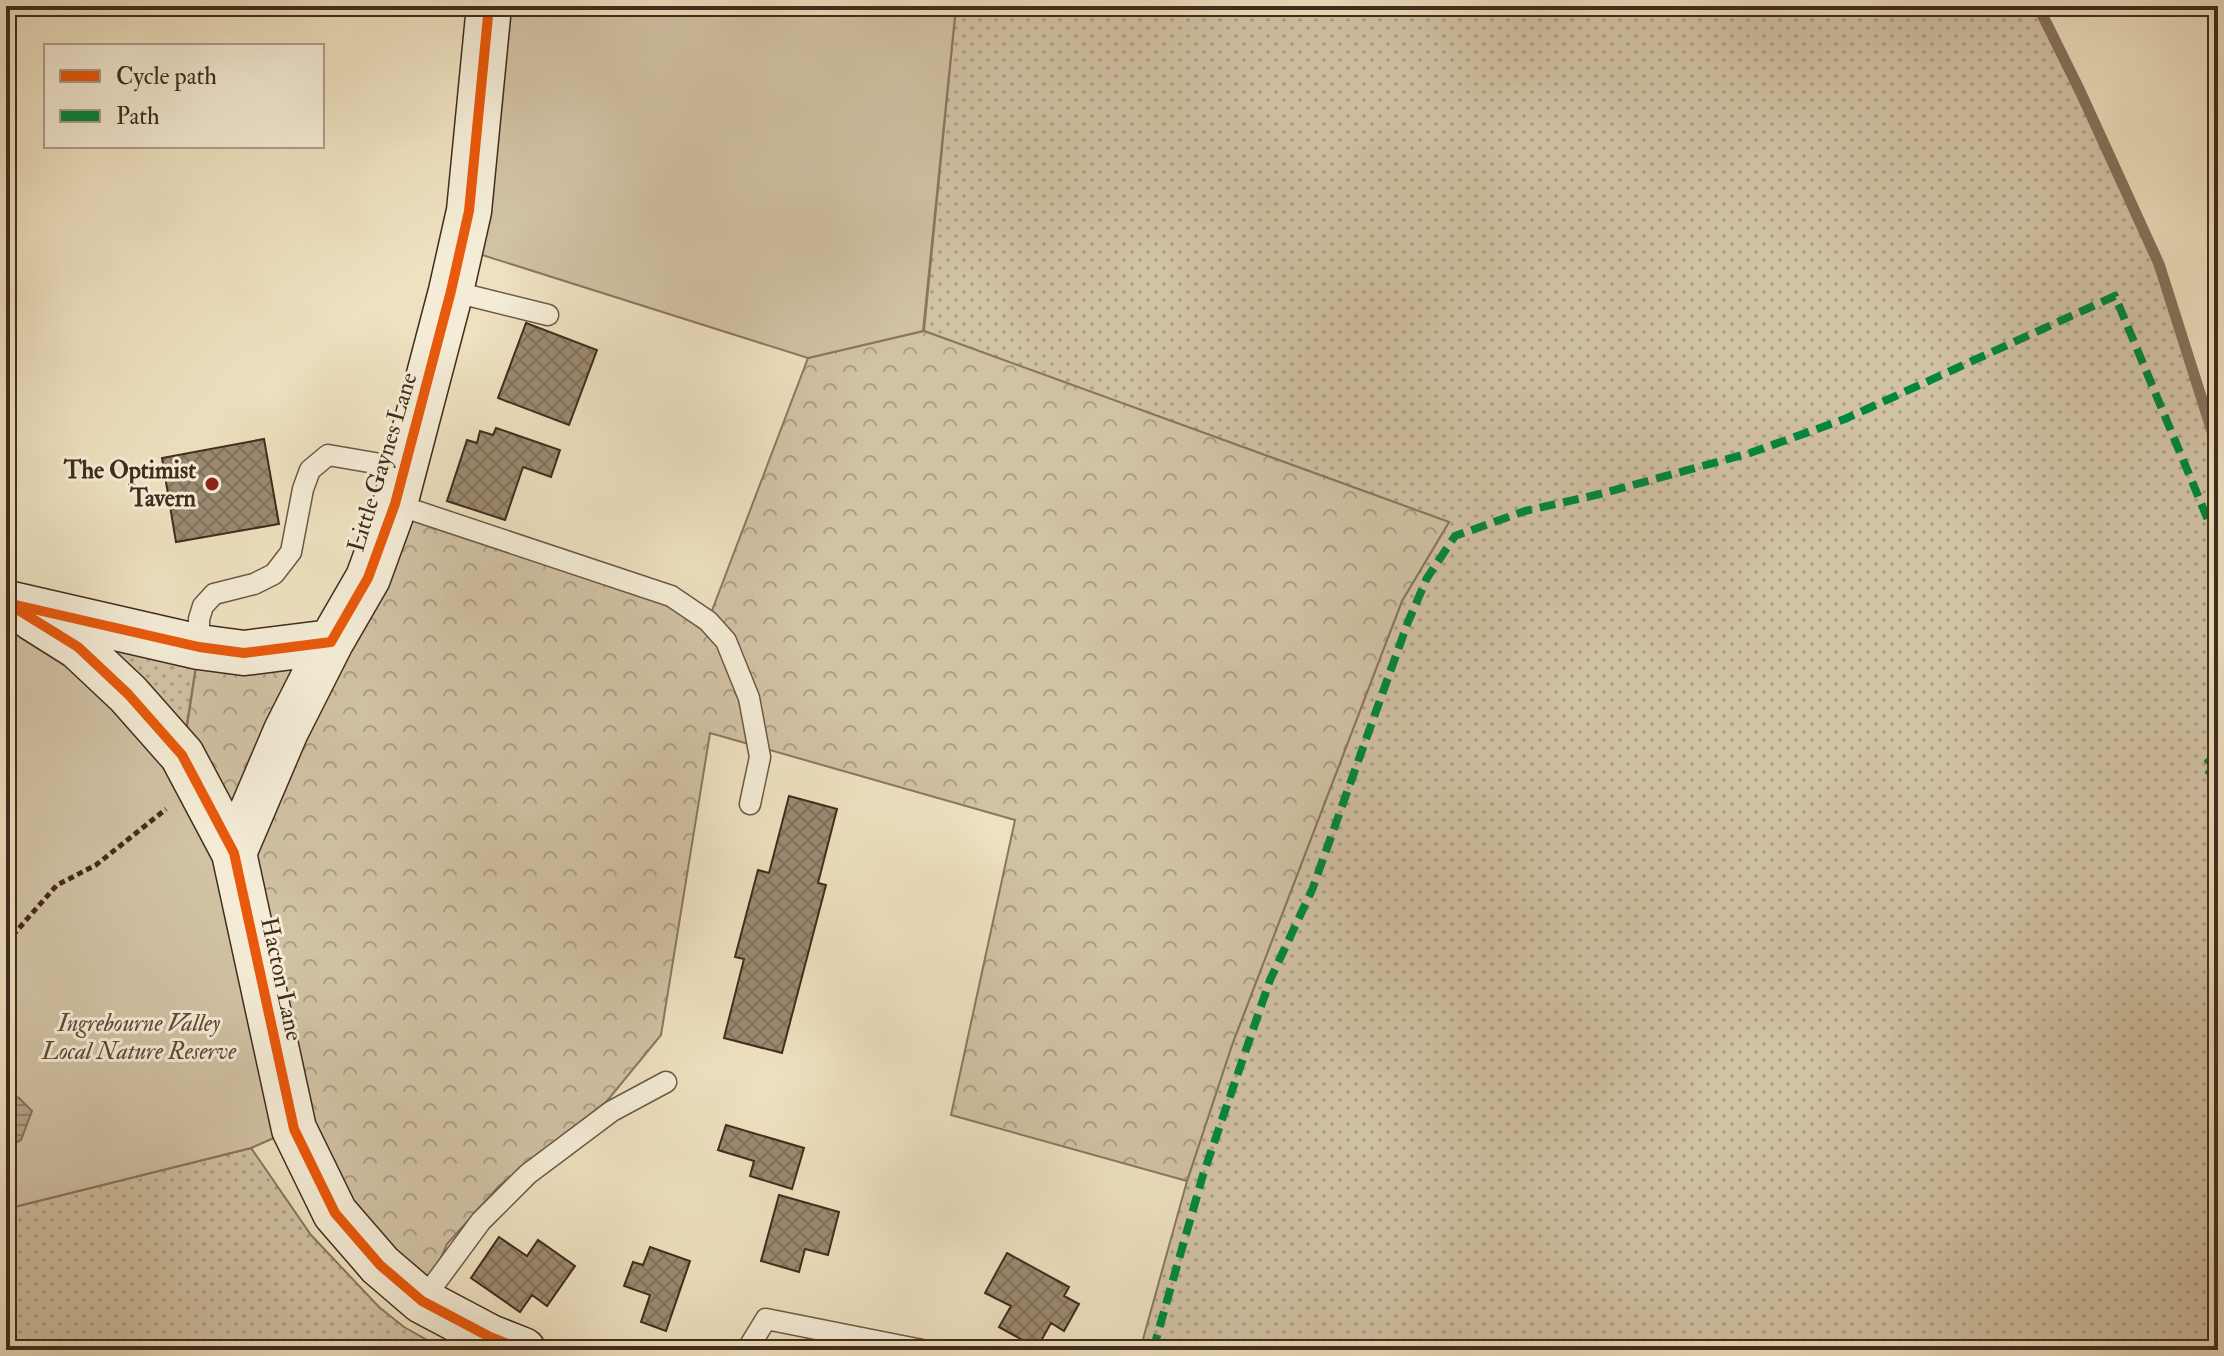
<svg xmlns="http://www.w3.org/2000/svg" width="2224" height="1356" font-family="'IM FELL Double Pica',serif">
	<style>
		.grass { fill: url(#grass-dots); stroke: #8a7760; stroke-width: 2 }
		.forest { fill: url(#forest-crowns); stroke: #8a7760; stroke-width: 2 }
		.park { fill: #d1c2a4; stroke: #8a7760; stroke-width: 2 }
		.water { fill: url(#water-rules); stroke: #86735d; stroke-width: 2 }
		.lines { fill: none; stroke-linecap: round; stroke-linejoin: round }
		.stream { stroke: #86735d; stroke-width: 11 }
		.building { fill: url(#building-cross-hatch); stroke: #422c1c; stroke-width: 2 }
		.lane-casing { stroke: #6d5945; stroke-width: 23 }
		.secondary-casing { stroke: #422c1c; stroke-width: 47 }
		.path { stroke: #422c1c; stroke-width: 5; stroke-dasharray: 6 4; stroke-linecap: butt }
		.lane { stroke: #f4ecd6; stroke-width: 20 }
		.secondary { stroke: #f4ecd6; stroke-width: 44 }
		.quiet { stroke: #00873e; stroke-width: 8; stroke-dasharray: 16 8; stroke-linecap: butt }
		.cycleway-casing { stroke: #f4ecd6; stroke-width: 15 }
		.cycleway { stroke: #e8590c; stroke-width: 10 }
		.poi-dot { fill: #8f2418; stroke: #f4ecd6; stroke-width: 3 }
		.labels { text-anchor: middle; stroke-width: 6; stroke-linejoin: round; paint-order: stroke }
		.street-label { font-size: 24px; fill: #422c1c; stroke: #f4ecd6 }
		.poi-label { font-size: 24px; font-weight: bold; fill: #422c1c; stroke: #f4ecd6; text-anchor: end }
		.park-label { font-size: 24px; font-style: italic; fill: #5f4a37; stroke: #f4ecd6 }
	</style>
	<defs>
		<pattern id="grass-dots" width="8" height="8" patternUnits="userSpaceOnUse" patternTransform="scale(2)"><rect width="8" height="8" fill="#d1c2a4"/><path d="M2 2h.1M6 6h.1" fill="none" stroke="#ab9e85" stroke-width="1.8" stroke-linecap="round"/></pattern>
		<pattern id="forest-crowns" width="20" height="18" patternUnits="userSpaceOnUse" patternTransform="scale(2)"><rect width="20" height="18" fill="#d1c2a4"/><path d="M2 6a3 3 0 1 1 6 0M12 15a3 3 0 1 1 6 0" fill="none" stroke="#ab9e85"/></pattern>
		<pattern id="water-rules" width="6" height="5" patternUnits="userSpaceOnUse" patternTransform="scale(2)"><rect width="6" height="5" fill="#b4a388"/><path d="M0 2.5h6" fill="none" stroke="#94856e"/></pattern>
		<pattern id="building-cross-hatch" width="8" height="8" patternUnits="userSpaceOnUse" patternTransform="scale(2)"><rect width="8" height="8" fill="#9b8a71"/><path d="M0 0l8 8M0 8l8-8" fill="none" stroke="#80715c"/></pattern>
	</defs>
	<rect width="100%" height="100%" fill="#eee1c0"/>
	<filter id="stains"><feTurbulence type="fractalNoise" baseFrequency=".0025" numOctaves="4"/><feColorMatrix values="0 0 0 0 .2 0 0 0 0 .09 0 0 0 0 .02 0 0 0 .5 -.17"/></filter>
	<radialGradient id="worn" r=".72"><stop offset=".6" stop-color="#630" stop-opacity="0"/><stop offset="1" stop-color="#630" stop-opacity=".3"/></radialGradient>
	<path class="grass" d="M956 6H2038L2080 91 2159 264 2218 450V1350H1140L1187 1181 1232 1045 1402 601 1449 522 924 331Z
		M78 647H199L182 755Z
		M251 1148 311 1235 379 1307 404 1327 445 1350H6V1209Z"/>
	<path class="forest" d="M924 331 1449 522 1402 601 1232 1045 1187 1181 951 1115 1015 820 710 733 661 1035 607 1101 499 1186 447 1244 422 1301 294 1129 251 1148 6 1209 183 754 199 647 331 642 395 504 458 524 708 621 808 358Z"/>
	<path class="park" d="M489 6H956L923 331 808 358 460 248Z
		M6 602 182 755 294 1129 251 1148 6 1209Z"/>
	<path class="water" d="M6 1094 19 1098 32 1111 21 1140 6 1148Z"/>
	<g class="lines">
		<path class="stream" d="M2038 6 2080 91 2159 264 2218 450"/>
	</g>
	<path class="building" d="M526 323 597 350 569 425 498 398Z
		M496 428 560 450 551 477 523 467 505 520 447 501 467 440 477 443 480 431 493 435Z
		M264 439 279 524 176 542 162 458Z
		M789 796 837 809 818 883 826 885 782 1053 724 1038 744 959 735 957 758 870 769 873Z
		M726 1125 804 1148 792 1189 750 1176 754 1161 718 1150Z
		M779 1195 839 1212 828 1255 805 1249 799 1272 761 1261Z
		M499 1237 527 1256 538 1240 575 1266 547 1306 532 1295 520 1312 471 1278Z
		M650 1247 690 1261 666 1331 641 1322 650 1295 624 1286 633 1262 643 1265Z
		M1007 1253 1069 1287 1064 1296 1079 1304 1064 1331 1051 1323 1037 1348 999 1327 1011 1306 985 1293Z"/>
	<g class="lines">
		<g class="lane-casing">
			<path id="lane" d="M451 291 548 315
				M395 504 671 596 708 621 726 641 749 698 760 757 750 804
				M199 647V619L203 606 214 594 254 584 274 574 291 552 303 489 310 470 328 455 404 468
				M422 1301 481 1221 528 1174 612 1111 666 1082
				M747 1350 766 1319 922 1350"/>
		</g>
		<g class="secondary-casing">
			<path id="secondary" d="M7 603 199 647 244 653 331 642 368 578 395 504 451 291 469 211 489 6
				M32 618 78 647 128 694 182 755 234 853 294 1129 335 1213 380 1265 422 1301 490 1337 523 1350
				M234 853 286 731 331 642"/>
		</g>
		<path class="path" d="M6 943 57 885 96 865 166 809"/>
		<use href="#lane" class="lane"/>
		<use href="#secondary" class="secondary"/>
		<path class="quiet" d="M2218 753 2204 766 2218 781
			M1153 1350 1203 1175 1270 980 1312 890 1408 622 1427 578 1455 536 1525 511 1600 494 1750 453 1845 419 2115 296 2218 544"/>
		<g class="cycleway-casing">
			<path id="cycleway" d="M7 603 199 647 244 653 331 642 368 578 395 504 451 291 469 211 489 6
				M20 611 78 647 128 694 182 755 234 853 294 1129 335 1213 380 1265 422 1301 490 1337 523 1350"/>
		</g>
		<use href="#cycleway" class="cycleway"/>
	</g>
	<circle class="poi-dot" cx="212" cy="484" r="8"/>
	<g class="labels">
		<g class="street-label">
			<text transform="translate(382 462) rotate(-73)" y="8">Little Gaynes Lane</text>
			<text transform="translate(282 979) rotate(78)" y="8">Hacton Lane</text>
		</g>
		<g class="poi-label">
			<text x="196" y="478">The Optimist<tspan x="196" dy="28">Tavern</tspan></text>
		</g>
		<g class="park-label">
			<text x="139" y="1031">Ingrebourne Valley<tspan x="139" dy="28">Local Nature Reserve</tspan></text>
		</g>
	</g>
	<rect width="2224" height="1356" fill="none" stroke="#eee1c0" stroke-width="32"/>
	<rect x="8" y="8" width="2208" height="1340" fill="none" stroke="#422c1c" stroke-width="4"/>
	<rect x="16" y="16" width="2192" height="1324" fill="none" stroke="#422c1c" stroke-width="2"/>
	<rect x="44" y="44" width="280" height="104" fill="#f4ecd6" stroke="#ad9f8c" stroke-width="2"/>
	<rect x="60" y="70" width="40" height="12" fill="#e8590c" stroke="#ad9f8c" stroke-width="2"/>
	<text x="116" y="84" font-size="24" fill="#422c1c">Cycle path</text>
	<rect x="60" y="110" width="40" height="12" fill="#00873e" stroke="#ad9f8c" stroke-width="2"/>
	<text x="116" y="124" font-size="24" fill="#422c1c">Path</text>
	<rect width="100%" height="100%" filter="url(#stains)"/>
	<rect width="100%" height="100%" fill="url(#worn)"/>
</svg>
